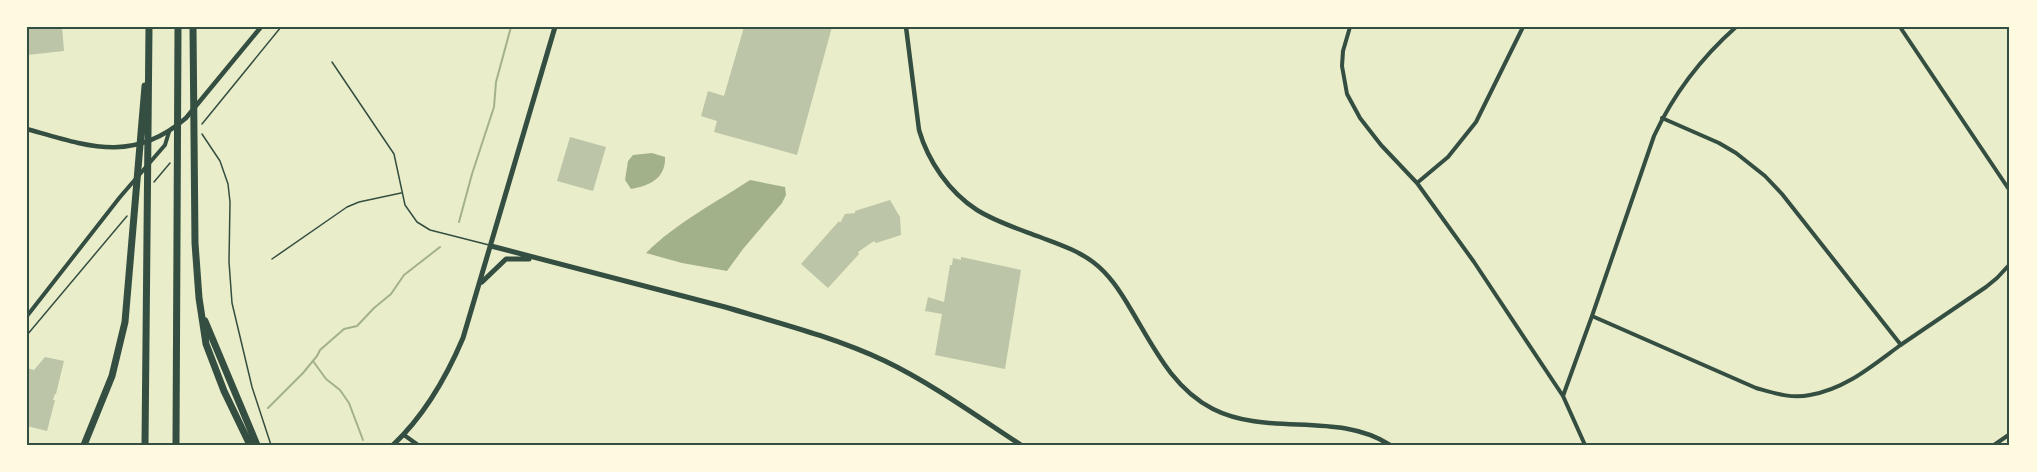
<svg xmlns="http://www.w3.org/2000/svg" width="2037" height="472" font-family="'Noto Serif',serif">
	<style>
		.water { fill: #a3b18a }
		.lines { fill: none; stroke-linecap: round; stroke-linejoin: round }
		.stream { stroke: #a3b18a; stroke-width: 2 }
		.building { fill: #bcc5a7 }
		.path { stroke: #344e41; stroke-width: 1.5 }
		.service { stroke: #344e41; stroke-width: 1.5 }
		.minor { stroke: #344e41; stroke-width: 4 }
		.tertiary { stroke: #344e41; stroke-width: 4.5 }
		.secondary { stroke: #344e41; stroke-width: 5 }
		.motorway { stroke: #344e41; stroke-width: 7 }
		.neatline { fill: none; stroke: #344e41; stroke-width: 2 }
	</style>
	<rect width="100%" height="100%" fill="#e9edc9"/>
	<path class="water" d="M652 153 665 157C666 178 650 186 631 189L625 180 628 161 633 155Z
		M750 180 785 187 786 195 782 203 743 249 727 271 682 263 646 253C676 223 715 203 750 180Z"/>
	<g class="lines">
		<path class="stream" d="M459 222 472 174 494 107 496 82 511 27
			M313 361 326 379 340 390 349 403 363 440
			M268 408 303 373 317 356 320 350 344 329 357 326 374 308 391 294 404 275 440 247"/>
	</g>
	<path class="building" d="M27 27H62L64 51 27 55Z
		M744 27H832L797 155 714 132 717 121 701 116 708 91 724 96Z
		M570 137 606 147 593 191 557 181Z
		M890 200 900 217 901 235 876 243 874 241 858 252 859 254 828 288 801 264 839 221 840 223 845 214 855 213V211Z
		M961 257 1021 270 1005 369 935 355 942 314 925 311 928 297 944 302 950 265H952L953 258 961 260Z
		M45 357 64 361 56 394H55L53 400H55L47 431 27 426V368L34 370Z"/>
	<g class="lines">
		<path class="path" d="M202 124 281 27
			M202 134 220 161 228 184 230 202 229 262 232 303 252 387 271 445
			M154 182 170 163
			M27 335 127 216"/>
		<path class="service" d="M332 62 394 154 405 205 417 222 430 230 489 245
			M272 259 347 207 359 202 401 193"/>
		<path class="minor" d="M1350 27 1343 51 1342 66 1347 94 1360 118 1381 145 1417 183 1474 262 1563 396 1585 445
			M1900 27 2010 191
			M1662 118 1719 143 1736 153 1765 176 1782 194 1901 345
			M1417 183 1448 157 1476 122 1523 27
			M27 316 120 197 165 145 169 132
			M1592 316 1756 388C1774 393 1791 399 1810 395 1846 389 1873 365 1902 344 1930 325 1958 306 1986 287L1997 278 2010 264
			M1563 396 1592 316 1654 136C1674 93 1701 58 1736 27
			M404 435 418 445
			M1994 445 2010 434"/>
		<path class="tertiary" d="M906 27 919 130C928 161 949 192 977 210 996 222 1019 229 1040 237 1058 244 1077 250 1093 262 1109 274 1120 291 1130 308 1153 346 1172 388 1213 409 1268 437 1338 411 1390 445
			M27 129C87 146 133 164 186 118L261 27"/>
		<path class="secondary" d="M491 246C569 266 647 286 725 307 779 323 834 337 885 361 931 383 978 417 1021 445
			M482 282 506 259H529
			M393 445C425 415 446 378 463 338L555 27"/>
		<path class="motorway" d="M193 27 195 243 199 298 206 344 224 391 250 445
			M205 321 257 445
			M84 445 112 376 125 322 145 86
			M145 445 149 27
			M176 445 178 27"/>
	</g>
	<rect width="2037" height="472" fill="none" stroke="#fefae0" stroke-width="57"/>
	<rect x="28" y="28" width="1980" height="416" class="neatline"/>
</svg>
